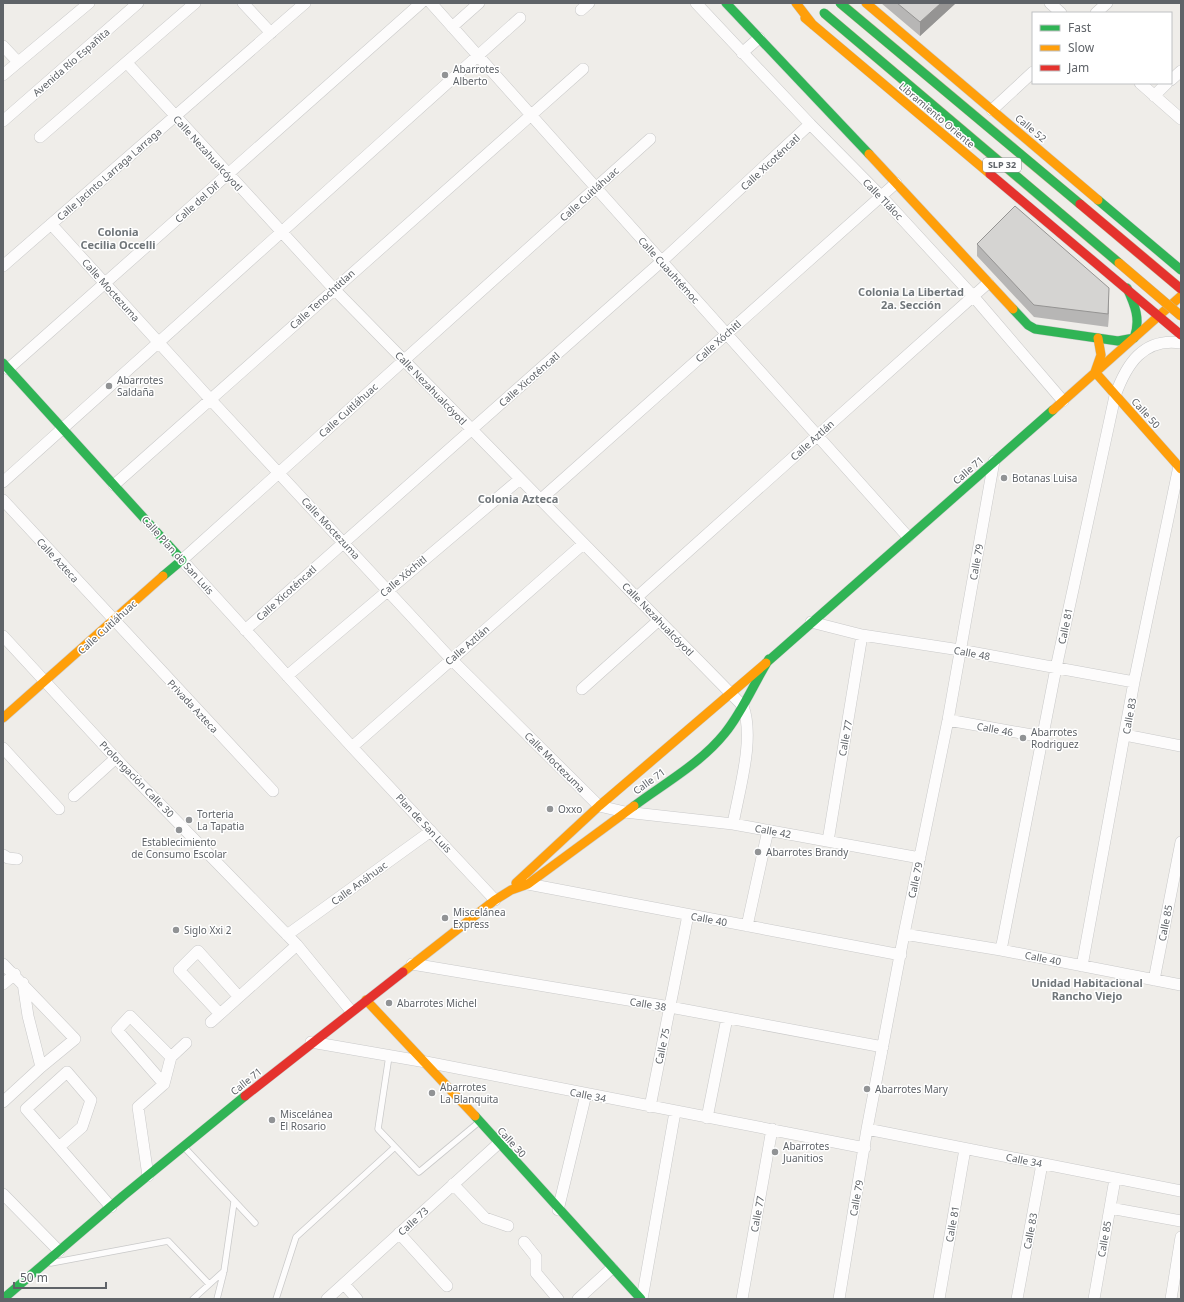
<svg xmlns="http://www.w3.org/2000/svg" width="1184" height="1302" font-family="'Noto Sans',sans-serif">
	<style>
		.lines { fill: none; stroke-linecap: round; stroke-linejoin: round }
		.lane-casing { stroke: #c9c9c9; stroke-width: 7 }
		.street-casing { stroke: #c9c9c9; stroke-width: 12 }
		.fast-casing { stroke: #cbcbcb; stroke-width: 10 }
		.slow-casing { stroke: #cbcbcb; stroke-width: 10 }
		.jam-casing { stroke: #cbcbcb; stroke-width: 10 }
		.lane { stroke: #fdfcfc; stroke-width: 5.5 }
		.street { stroke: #fdfcfc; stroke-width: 11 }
		.fast { stroke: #30b455; stroke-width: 9 }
		.slow { stroke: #ff9f0a; stroke-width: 9 }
		.jam { stroke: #e5322d; stroke-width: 9 }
		.fast-bridge-casing { stroke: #c7b395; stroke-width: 10; stroke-linecap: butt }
		.slow-bridge-casing { stroke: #c7b395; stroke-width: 10; stroke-linecap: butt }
		.jam-bridge-casing { stroke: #c7b395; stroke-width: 10; stroke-linecap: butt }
		.fast-bridge { stroke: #30b455; stroke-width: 9 }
		.slow-bridge { stroke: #ff9f0a; stroke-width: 9 }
		.jam-bridge { stroke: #e5322d; stroke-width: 9 }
		.wall { fill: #b7b6b5 }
		.shaded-wall { fill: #959493 }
		.building { fill: #d5d4d2; stroke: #959493 }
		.poi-dot { fill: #919395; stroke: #fff; stroke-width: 1.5 }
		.labels { text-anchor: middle; stroke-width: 3; stroke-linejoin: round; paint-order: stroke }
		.shield { fill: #fff; stroke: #8f9295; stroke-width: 1 }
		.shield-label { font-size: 9px; font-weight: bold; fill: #5f6368 }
		.street-label { font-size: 10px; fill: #5f6368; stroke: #fff }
		.poi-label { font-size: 10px; fill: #5f6368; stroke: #fff; text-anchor: start }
		.neighbourhood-label { font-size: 11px; font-weight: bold; fill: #70767a; stroke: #fff }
	</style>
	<rect width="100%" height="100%" fill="#efede9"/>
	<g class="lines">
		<g class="lane-casing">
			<path id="lane" d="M389 1056 378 1129 419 1172 479 1122
				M184 1147 255 1223
				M51 1263 168 1241 209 1284
				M193 1299 224 1271
				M217 1299 224 1271 234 1202
				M276 1299 296 1237 395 1147"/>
		</g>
		<g class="street-casing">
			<path id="street" d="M243 3 271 33
				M431 3 908 537
				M696 3 810 124 881 196 973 296 1063 401
				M1050 3 1061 13
				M581 10 589 3
				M1096 13 1107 3
				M452 27 479 3
				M3 46 18 62
				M742 53 759 38
				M127 63 334 289 743 706C755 739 739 790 733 824
				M3 75 89 3
				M1171 80 1181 71
				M1140 83 1181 119
				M1154 96 1167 83
				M992 110 1033 72
				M3 121 138 3
				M40 137 195 3
				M51 224 210 399 451 659 599 806 625 812 733 824 920 858
				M3 266 305 3
				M8 369 421 3
				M3 482 520 18
				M114 485 583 69
				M3 500 273 791
				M540 500 896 183
				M636 598 988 283
				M811 622 862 635 960 650 1134 682
				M245 630 662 261 810 124
				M3 636 123 766 297 945 351 1011
				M287 676 520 479
				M582 689 659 620
				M948 720 1043 737
				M1125 735 1181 746
				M352 747 583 544
				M3 748 59 809
				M74 796 116 758
				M828 841 862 635
				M3 855 8 858 17 859
				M525 882 528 884 901 955
				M495 900 352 747 182 560 650 139
				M747 926 768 830
				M904 934 1001 950 1181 985
				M287 935 431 831
				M1001 950 1056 668 1115 396C1126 365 1143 337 1181 343
				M3 964 75 1039 41 1067 3 1102
				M412 964 670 1007 883 1047
				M1082 966 1134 682 1179 466
				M1154 980 1181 842
				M23 983 28 1016 41 1067
				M3 984 15 974
				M220 1014 179 970 198 951 239 997
				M211 1022 297 945
				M311 1042 426 1062 865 1148
				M164 1084 117 1030 130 1016 171 1057
				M650 1107 688 915
				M707 1118 727 1018
				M867 1129 1181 1191
				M59 1147 82 1127 91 1100 67 1072 26 1109 111 1207
				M148 1176 138 1107 164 1084 171 1057 186 1043
				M453 1184 485 1218 508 1226
				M3 1194 59 1251
				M1110 1208 1181 1221
				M558 1210 586 1094
				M399 1233 447 1286
				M524 1242 536 1257V1273L558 1299
				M344 1284 357 1299
				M327 1299 499 1143
				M578 1299 612 1268
				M642 1299 675 1112
				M742 1299 772 1129
				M839 1299 867 1129 904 934 948 720 994 461
				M939 1299 965 1149
				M1017 1299 1042 1164
				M1094 1299 1115 1179
				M1171 1299 1181 1237"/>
		</g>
		<g class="fast-casing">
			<path id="fast" d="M726 3 869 154
				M1098 200 1181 270
				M1013 309 1028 325 1035 329 1118 341 1134 338C1141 320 1135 305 1127 288
				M3 363 182 560 163 576
				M766 663 1053 410
				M634 806C665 783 701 763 725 733 743 711 754 683 769 659
				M475 1116 641 1299
				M3 1299 123 1196 245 1096"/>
		</g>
		<g class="slow-casing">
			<path id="slow" d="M796 3 813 25
				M866 3 1098 200
				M805 18 990 174
				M869 154 1013 309
				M1098 338 1101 355 1095 372 1181 469
				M1053 410 1181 296
				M3 718 163 576
				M516 883 599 806 766 663
				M403 972 495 900 511 890 528 884 634 806
				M366 1000 475 1116"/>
		</g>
		<g class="jam-casing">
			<path id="jam" d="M990 174 1181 335
				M245 1096 403 972"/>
		</g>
		<use href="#lane" class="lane"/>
		<use href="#street" class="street"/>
		<use href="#fast" class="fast"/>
		<use href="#slow" class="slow"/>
		<use href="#jam" class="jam"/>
		<g class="fast-bridge-casing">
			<path id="fast-bridge" d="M840 3 1080 204
				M824 13 1119 263"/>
		</g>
		<g class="slow-bridge-casing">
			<path id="slow-bridge" d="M1119 263 1181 316"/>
		</g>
		<g class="jam-bridge-casing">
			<path id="jam-bridge" d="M1080 204 1181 289"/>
		</g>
		<use href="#fast-bridge" class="fast-bridge"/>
		<use href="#slow-bridge" class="slow-bridge"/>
		<use href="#jam-bridge" class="jam-bridge"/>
	</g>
	<path class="wall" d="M881 3H956L920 36Z
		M977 244 1109 301 1108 327 1034 317 977 256Z"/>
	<path class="shaded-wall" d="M941 3H956L920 36V22Z
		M1109 288V301L1108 327V314Z"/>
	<path class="building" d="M897 3H941L920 22Z
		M1015 206 1109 288 1108 314 1034 305 977 244Z"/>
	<g class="poi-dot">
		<circle cx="445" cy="75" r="4"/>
		<circle cx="109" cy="386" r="4"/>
		<circle cx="1004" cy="478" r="4"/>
		<circle cx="1023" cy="738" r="4"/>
		<circle cx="550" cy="809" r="4"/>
		<circle cx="189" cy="820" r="4"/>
		<circle cx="179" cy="830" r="4"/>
		<circle cx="758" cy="852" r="4"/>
		<circle cx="445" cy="918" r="4"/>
		<circle cx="176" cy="930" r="4"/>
		<circle cx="389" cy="1003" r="4"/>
		<circle cx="867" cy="1089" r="4"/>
		<circle cx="432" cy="1093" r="4"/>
		<circle cx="272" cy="1120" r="4"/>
		<circle cx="775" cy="1152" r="4"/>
	</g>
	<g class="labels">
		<rect class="shield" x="983" y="158" width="38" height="14" rx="3"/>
		<g class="shield-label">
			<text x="1002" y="168">SLP 32</text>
		</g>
		<g class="street-label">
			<text transform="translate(71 62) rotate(-41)" y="4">Avenida Río Españita</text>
			<text transform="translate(937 115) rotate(40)" y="4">Libramiento Oriente</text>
			<text transform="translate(1031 128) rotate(40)" y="4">Calle 52</text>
			<text transform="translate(208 153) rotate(48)" y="4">Calle Nezahualcóyotl</text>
			<text transform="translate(770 162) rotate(-43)" y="4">Calle Xicoténcatl</text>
			<text transform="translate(109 174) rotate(-41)" y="4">Calle Jacinto Larraga Larraga</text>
			<text transform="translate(589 194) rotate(-42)" y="4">Calle Cuitláhuac</text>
			<text transform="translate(883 199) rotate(46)" y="4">Calle Tláloc</text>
			<text transform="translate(197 202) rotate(-42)" y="4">Calle del Dif</text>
			<text transform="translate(669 270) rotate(48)" y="4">Calle Cuauhtémoc</text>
			<text transform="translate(111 290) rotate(48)" y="4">Calle Moctezuma</text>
			<text transform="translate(322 299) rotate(-42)" y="4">Calle Tenochtitlan</text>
			<text transform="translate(718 341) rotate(-42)" y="4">Calle Xóchitl</text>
			<text transform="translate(529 379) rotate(-41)" y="4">Calle Xicoténcatl</text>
			<text transform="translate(431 388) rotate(46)" y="4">Calle Nezahualcóyotl</text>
			<text transform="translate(348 410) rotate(-42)" y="4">Calle Cuitláhuac</text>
			<text transform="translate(1146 413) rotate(48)" y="4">Calle 50</text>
			<text transform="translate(812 440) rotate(-42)" y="4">Calle Aztlán</text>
			<text transform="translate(968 470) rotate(-41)" y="4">Calle 71</text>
			<text transform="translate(331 528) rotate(47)" y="4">Calle Moctezuma</text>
			<text transform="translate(178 555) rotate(48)" y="4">Calle Plan de San Luis</text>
			<text transform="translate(58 560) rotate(47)" y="4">Calle Azteca</text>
			<text transform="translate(976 562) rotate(-80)" y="4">Calle 79</text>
			<text transform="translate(403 576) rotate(-40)" y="4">Calle Xóchitl</text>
			<text transform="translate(286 593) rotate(-42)" y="4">Calle Xicoténcatl</text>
			<text transform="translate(658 619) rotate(46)" y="4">Calle Nezahualcóyotl</text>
			<text transform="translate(1065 626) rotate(-78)" y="4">Calle 81</text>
			<text transform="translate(107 627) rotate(-42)" y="4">Calle Cuitláhuac</text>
			<text transform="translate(467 645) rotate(-41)" y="4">Calle Aztlán</text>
			<text transform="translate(972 653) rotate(10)" y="4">Calle 48</text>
			<text transform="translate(193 706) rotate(47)" y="4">Privada Azteca</text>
			<text transform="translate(1129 716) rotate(-80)" y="4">Calle 83</text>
			<text transform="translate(995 729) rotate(10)" y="4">Calle 46</text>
			<text transform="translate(845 738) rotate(-80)" y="4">Calle 77</text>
			<text transform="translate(555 762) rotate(45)" y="4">Calle Moctezuma</text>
			<text transform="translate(137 779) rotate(46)" y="4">Prolongación Calle 30</text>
			<text transform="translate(649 781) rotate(-36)" y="4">Calle 71</text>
			<text transform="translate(424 823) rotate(47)" y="4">Plan de San Luis</text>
			<text transform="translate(773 831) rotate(10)" y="4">Calle 42</text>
			<text transform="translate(915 880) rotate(-78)" y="4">Calle 79</text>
			<text transform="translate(359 883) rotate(-36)" y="4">Calle Anáhuac</text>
			<text transform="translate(709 919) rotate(10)" y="4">Calle 40</text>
			<text transform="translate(1165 923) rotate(-79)" y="4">Calle 85</text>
			<text transform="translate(1043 958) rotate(11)" y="4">Calle 40</text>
			<text transform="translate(648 1004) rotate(9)" y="4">Calle 38</text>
			<text transform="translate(662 1046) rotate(-78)" y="4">Calle 75</text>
			<text transform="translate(246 1081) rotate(-39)" y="4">Calle 71</text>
			<text transform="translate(588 1095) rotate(11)" y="4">Calle 34</text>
			<text transform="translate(512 1142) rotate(48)" y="4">Calle 30</text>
			<text transform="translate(1024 1160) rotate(11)" y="4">Calle 34</text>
			<text transform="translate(856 1198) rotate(-80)" y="4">Calle 79</text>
			<text transform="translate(757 1214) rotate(-80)" y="4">Calle 77</text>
			<text transform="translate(413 1221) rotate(-42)" y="4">Calle 73</text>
			<text transform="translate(952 1224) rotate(-80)" y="4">Calle 81</text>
			<text transform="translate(1030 1231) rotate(-79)" y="4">Calle 83</text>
			<text transform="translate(1104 1239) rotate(-80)" y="4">Calle 85</text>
		</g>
		<g class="poi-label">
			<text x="453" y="73">Abarrotes<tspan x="453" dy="12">Alberto</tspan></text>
			<text x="117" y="384">Abarrotes<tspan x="117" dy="12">Saldaña</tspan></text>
			<text x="1012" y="482">Botanas Luisa</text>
			<text x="1031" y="736">Abarrotes<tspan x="1031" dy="12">Rodriguez</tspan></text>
			<text x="558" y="813">Oxxo</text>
			<text x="197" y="818">Torteria<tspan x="197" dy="12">La Tapatia</tspan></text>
			<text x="179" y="846" text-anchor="middle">Establecimiento<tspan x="179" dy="12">de Consumo Escolar</tspan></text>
			<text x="766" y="856">Abarrotes Brandy</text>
			<text x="453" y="916">Miscelánea<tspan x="453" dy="12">Express</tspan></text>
			<text x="184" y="934">Siglo Xxi 2</text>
			<text x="397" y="1007">Abarrotes Michel</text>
			<text x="440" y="1091">Abarrotes<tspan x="440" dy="12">La Blanquita</tspan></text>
			<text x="875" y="1093">Abarrotes Mary</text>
			<text x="280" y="1118">Miscelánea<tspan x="280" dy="12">El Rosario</tspan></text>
			<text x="783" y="1150">Abarrotes<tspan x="783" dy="12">Juanitios</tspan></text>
		</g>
		<g class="neighbourhood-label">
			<text x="118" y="236">Colonia<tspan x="118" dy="13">Cecilia Occelli</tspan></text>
			<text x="911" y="296">Colonia La Libertad<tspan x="911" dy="13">2a. Sección</tspan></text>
			<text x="518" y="503">Colonia Azteca</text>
			<text x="1087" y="987">Unidad Habitacional<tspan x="1087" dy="13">Rancho Viejo</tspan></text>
		</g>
	</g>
	<rect width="1184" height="1302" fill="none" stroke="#5f6368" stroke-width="8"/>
	<rect x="1032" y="12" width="140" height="72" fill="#ffffff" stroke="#bfc1c3"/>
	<rect x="1040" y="25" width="20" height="6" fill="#30b455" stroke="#bfc1c3"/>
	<text x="1068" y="32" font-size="12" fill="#5f6368">Fast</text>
	<rect x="1040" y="45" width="20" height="6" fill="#ff9f0a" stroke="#bfc1c3"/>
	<text x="1068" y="52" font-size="12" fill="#5f6368">Slow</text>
	<rect x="1040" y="65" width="20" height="6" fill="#e5322d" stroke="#bfc1c3"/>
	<text x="1068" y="72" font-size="12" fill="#5f6368">Jam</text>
	<path d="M14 1282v6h92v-6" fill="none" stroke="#5f6368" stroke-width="2"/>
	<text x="20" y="1282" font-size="12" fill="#5f6368" stroke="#ffffff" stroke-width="3" paint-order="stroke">50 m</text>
</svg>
